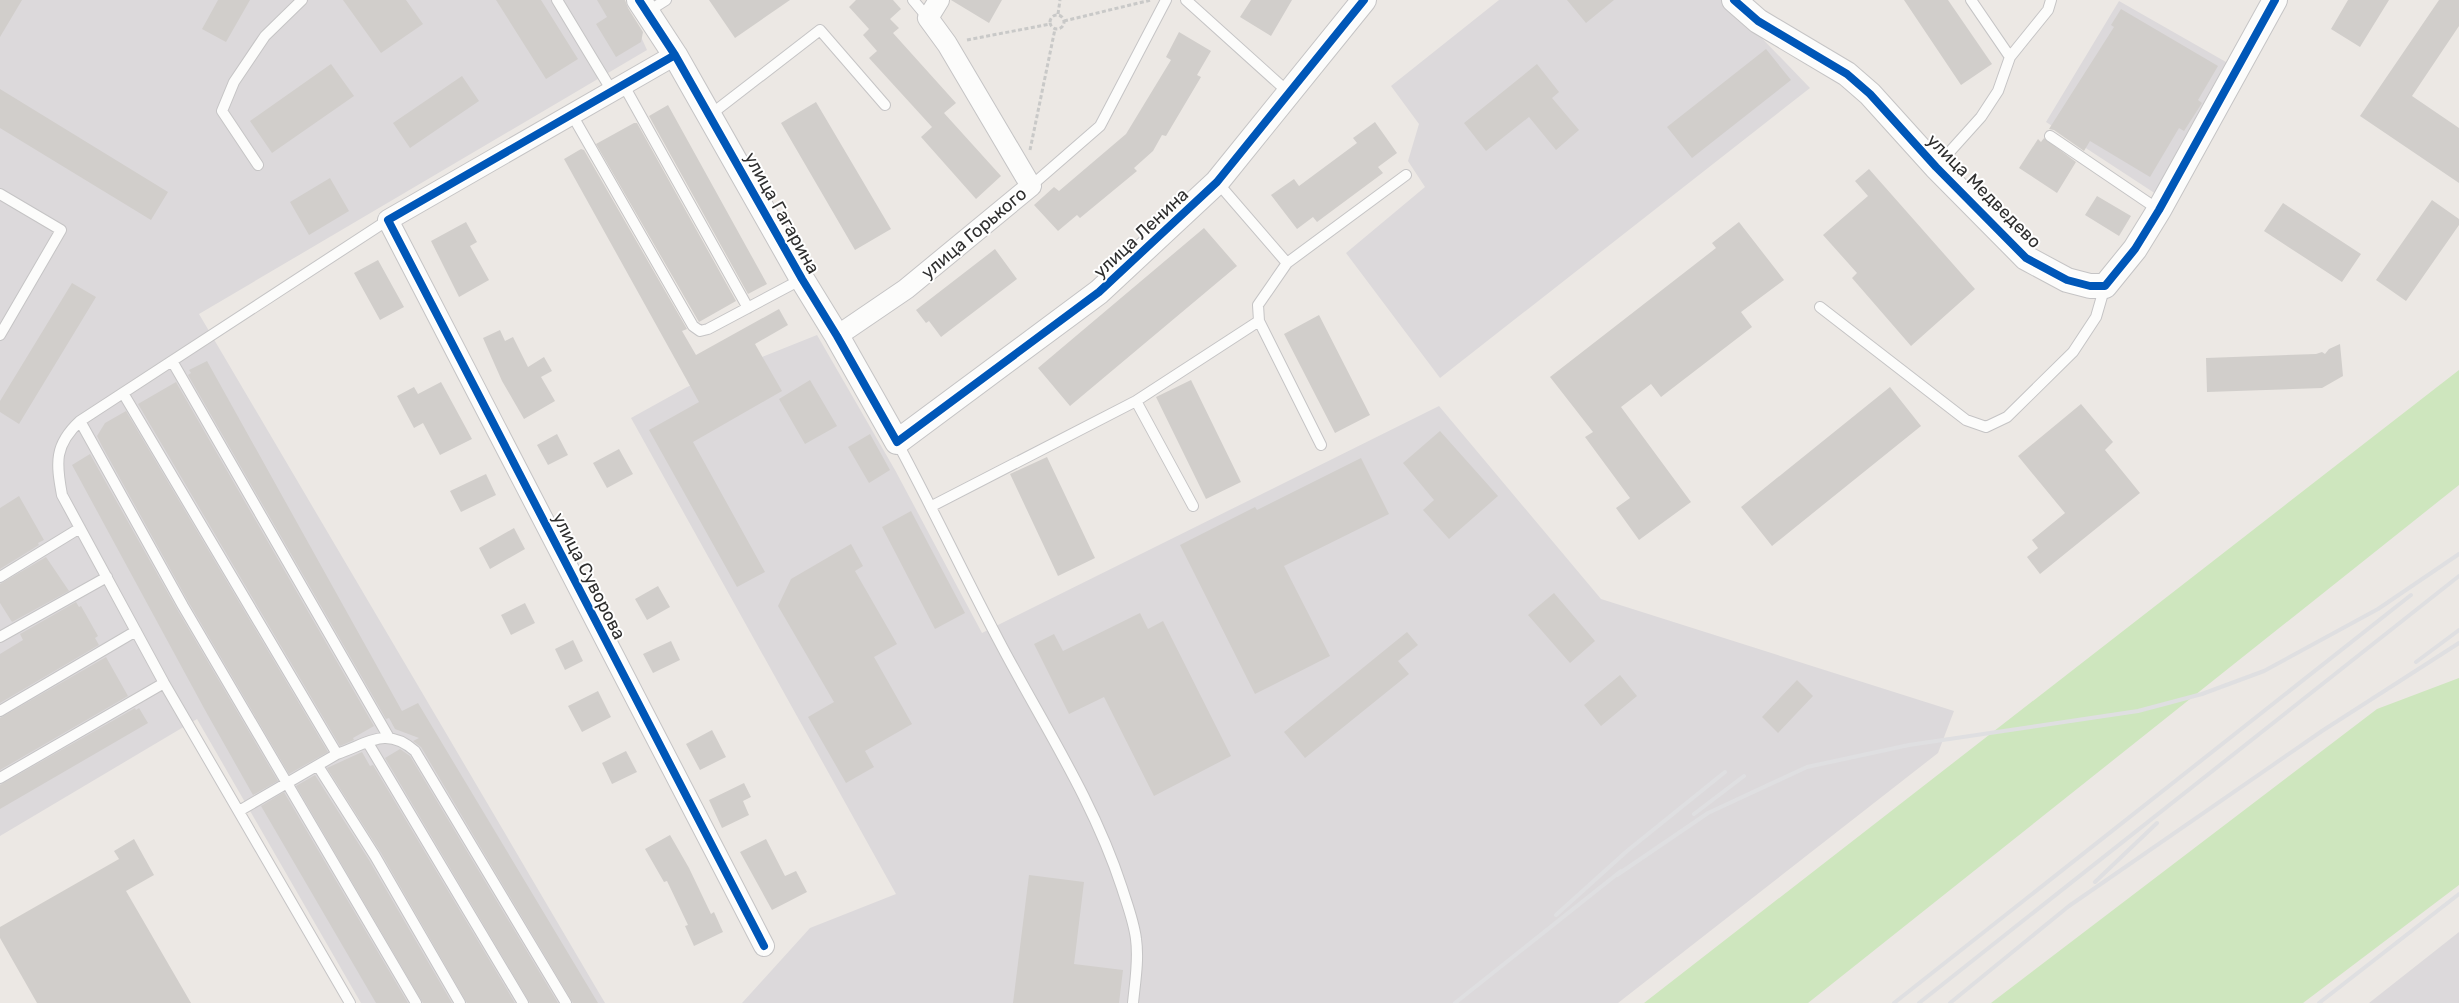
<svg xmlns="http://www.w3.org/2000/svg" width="2459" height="1003" font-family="Rubik,sans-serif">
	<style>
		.industrial { fill: #dcd9db }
		.green { fill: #cee6be }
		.building { fill: #d1cecb }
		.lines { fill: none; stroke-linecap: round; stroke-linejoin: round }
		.service-casing { stroke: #c5c4c5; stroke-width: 12 }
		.minor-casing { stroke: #c5c4c5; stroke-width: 22 }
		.tertiary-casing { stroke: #c5c4c5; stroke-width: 26 }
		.path { stroke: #c9c9c8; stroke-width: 3; stroke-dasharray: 4 2.5; stroke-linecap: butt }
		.service { stroke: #fcfcfb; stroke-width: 10 }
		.minor { stroke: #fcfcfb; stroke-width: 20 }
		.tertiary { stroke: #fcfcfb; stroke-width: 24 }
		.rail { stroke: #dfdfe1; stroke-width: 4 }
		.cycleway-casing { stroke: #fff; stroke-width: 11 }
		.cycleway { stroke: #0057b8; stroke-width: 8 }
		.labels { text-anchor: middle; stroke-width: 4; stroke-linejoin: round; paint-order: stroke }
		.street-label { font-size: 18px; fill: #2e2e2e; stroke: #fff }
	</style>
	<rect width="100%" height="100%" fill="#ece8e4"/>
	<path class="industrial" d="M0 0H623L627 6 647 50 199 314 605 1003H361L197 719 0 836Z
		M1499 0H1725L1810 88 1440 378 1346 253 1425 187 1408 161 1419 124 1391 86Z
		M2119 1 2233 66 2156 194 2046 122Z
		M817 335 895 470 982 633 1439 406 1601 599 1954 711 1938 753 1618 1003H742L810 928 896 894 631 418 687 387Z
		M2459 932V1003H2369Z"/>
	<path class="green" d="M2459 370V485L1808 1003H1644Z
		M2459 678V885L2303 1003H1991L2377 709Z"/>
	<path class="building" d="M0 0H22L0 37Z
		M218 0H250L226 42 202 29Z
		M343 0H406L423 24 381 53Z
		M496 0H541L578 59 546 79Z
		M597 0H625L628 8 643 32 641 42 616 57 596 24 607 17Z
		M709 0H790L735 38Z
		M856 0H893L901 9 890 19 899 28 893 33 956 103 944 113 1001 176 976 199 921 137 932 127 869 58 877 51 863 35 869 29 849 7Z
		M951 0H1002L989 23Z
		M1251 0H1292L1271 36 1240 17Z
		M1567 0H1614L1586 23Z
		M1904 0H1948L1992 64 1961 85Z
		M2348 0H2389L2360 47 2331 29Z
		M2439 0H2459V26L2412 96 2459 128V183L2360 116Z
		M2121 9 2218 66 2198 100 2202 103 2184 131 2179 128 2150 177 2090 141 2084 151 2054 130 2049 129 2114 27 2111 25Z
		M1179 32 1211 51 1197 75 1201 77 1166 136 1162 135 1153 151 1134 168 1137 171 1080 218 1077 215 1058 231 1034 205 1054 187 1059 191 1126 134 1171 60 1166 57Z
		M1766 49 1791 80 1692 158 1667 127Z
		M331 64 354 96 272 153 250 121Z
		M1537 64 1559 92 1552 98 1579 130 1556 150 1529 117 1486 151 1464 123Z
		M462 76 479 101 410 148 393 123Z
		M0 89 168 192 151 220 0 128Z
		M816 102 891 229 855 250 781 123Z
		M668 105 767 284 748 294 649 116Z
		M1375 122 1397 153 1378 167 1383 173 1317 222 1313 217 1297 229 1271 195 1294 179 1299 186 1357 143 1353 138Z
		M634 123H637L736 301 699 322 596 144Z
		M2044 138 2076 162 2057 193 2019 168 2038 139 2041 142Z
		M581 149 584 150 687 329 682 331 696 355 779 309 788 325 755 344 782 391 693 442 765 572 737 587 649 430 699 402 564 159Z
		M1869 169 1975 289 1911 346 1852 278 1857 273 1823 235 1868 196 1855 181Z
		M330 178 349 211 309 235 290 202Z
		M2097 196 2131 216 2119 236 2085 215Z
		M2432 200 2459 219V225L2406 301 2376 280Z
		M2283 203 2361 254 2342 282 2264 231Z
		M466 222 477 242 470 246 489 280 459 297 431 241Z
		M1739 222 1784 280 1741 312 1752 327 1661 397 1651 384 1621 407 1691 502 1639 540 1616 508 1630 498 1585 437 1593 432 1550 377 1716 248 1712 243Z
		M1204 228 1237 266 1070 406 1038 368Z
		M995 249 1017 279 941 337 929 321 926 323 916 310Z
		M378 260 404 307 380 320 354 273Z
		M72 283 96 297 19 424 0 412V401Z
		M1319 315 1370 415 1335 433 1284 334Z
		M500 330 505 341 513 337 528 367 544 357 552 371 541 377 555 401 524 419 502 381 483 338Z
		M2340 344 2343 376 2322 388 2207 392 2206 358 2316 354 2322 352 2325 354 2329 349Z
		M207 361 402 711 418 703 598 1003H573L421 747 413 741 419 738 395 729 389 718 386 719 188 375 191 373 189 370Z
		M810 380 837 426 805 444 779 399Z
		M1191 380 1241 482 1206 499 1156 397Z
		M176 382 374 726 353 738 354 740 340 746 138 404Z
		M441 382 472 439 440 455 423 423 414 428 397 396 414 387 418 394Z
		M1890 387 1921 426 1772 546 1741 507Z
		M2081 404 2113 442 2105 450 2140 493 2040 574 2027 557 2038 548 2032 540 2065 513 2018 456Z
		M126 411 328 752 289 774 189 603 102 446 97 436 105 423Z
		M1440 431 1498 496 1449 539 1423 510 1434 500 1403 463Z
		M557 434 568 455 548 465 537 445Z
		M870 434 890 470 869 483 848 447Z
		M619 449 633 474 607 488 593 463Z
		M90 454 177 609 278 781 253 795 205 710 72 465Z
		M1047 457 1095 558 1058 576 1010 474Z
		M1361 458 1389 514 1284 566 1330 656 1255 694 1180 545 1255 507 1257 510Z
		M486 474 496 495 461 512 450 491Z
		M19 496 44 540 38 543 39 545 0 569V508Z
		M911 511 965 613 935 629 882 527Z
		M514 528 525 549 490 569 479 548Z
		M851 544 863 566 855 571 897 644 874 657 912 724 865 751 874 767 846 783 808 717 834 702 778 606 791 579Z
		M46 557 69 591 12 622 0 603V584Z
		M658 586 670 607 647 620 635 599Z
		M1554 593 1595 641 1570 663 1528 615Z
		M76 602 79 607 81 606 98 636 95 638 99 645 0 703V654L23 640 20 634Z
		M525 603 535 623 511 635 501 615Z
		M1140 613 1148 629 1163 621 1231 756 1154 796 1104 697 1069 714 1034 644 1054 634 1063 651Z
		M1407 632 1418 645 1398 661 1409 674 1305 758 1284 732Z
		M573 640 583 661 565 670 555 649Z
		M671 641 680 660 653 673 643 654Z
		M106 657 128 696 0 770V718Z
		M1620 675 1637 696 1601 726 1584 705Z
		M1797 680 1813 696 1778 733 1762 717Z
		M598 691 611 717 582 732 568 706Z
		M135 708 136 710 139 708 148 723 0 809V785Z
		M712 730 726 757 700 770 686 744Z
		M400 749 410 756 558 1003H530L385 758Z
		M626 751 637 772 612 784 602 763Z
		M362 752 370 766 373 765 515 1003H467L381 853 327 768Z
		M315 775 369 860 452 1003H423L296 786Z
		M744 783 751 797 743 801 749 815 722 828 709 800Z
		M284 792 408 1003H376L261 806Z
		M670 835 689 868 711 914 714 912 723 932 694 946 685 926 688 925 667 881 664 882 645 849Z
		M134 839 154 875 126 891 191 1003H37L0 938V927L119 859 114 851Z
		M766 839 785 876 796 871 807 892 772 910 740 852Z
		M1029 875 1084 882 1074 964 1123 970 1119 1003H1013Z"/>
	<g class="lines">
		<g class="service-casing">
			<path id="service" d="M557 0 612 91
				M913 0 928 18
				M1186 0 1288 92
				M1971 0 2010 57
				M647 12 666 0
				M623 84 748 308
				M571 113 693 326 700 331 708 329 802 279
				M710 115 820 30 885 105
				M2050 136 2159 210
				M258 165 222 111 234 82 265 36 302 0
				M1936 167 1981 117 1998 91 2010 57 2048 10 2051 0
				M1217 182 1287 263
				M1031 186 1100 126 1166 0
				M0 194 61 230 0 335
				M1820 307 1966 420 1986 427 2007 417 2073 352 2096 317 2105 286
				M1259 321 1258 305 1287 263 1406 175
				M172 361 388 736
				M123 393 337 754 239 811
				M1136 401 1193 506
				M80 421 183 606 416 1003
				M897 442C932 507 964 575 999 641 1042 723 1093 799 1122 888 1127 904 1134 922 1136 939 1139 960 1135 982 1133 1003
				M932 506 1136 401 1259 321 1321 445
				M0 577 80 528
				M0 637 107 577
				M0 711 136 631
				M368 743 523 1003
				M337 754C369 743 386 726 415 751L566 1003
				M318 766 375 856 460 1003
				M0 778 164 683
				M350 1003 164 683 62 495C56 463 54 445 80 421L388 220"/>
		</g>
		<g class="minor-casing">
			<path id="minor" d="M675 55 388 220 764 946
				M837 336 906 289 1031 186 947 44 928 18 939 0"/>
		</g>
		<g class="tertiary-casing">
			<path id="tertiary" d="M639 0 675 55 802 279 837 336 897 442 1099 292 1217 182 1364 0
				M1734 0 1758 21 1847 74 1870 94 1936 167 2026 258 2067 280 2090 286H2105L2135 249 2159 210 2275 0"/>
		</g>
		<path class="path" d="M1058 14 1060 0
			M1050 22a7 7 0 1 1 14 0a7 7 0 1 1-14 0Z
			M1064 21 1151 0
			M967 40 1050 24
			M1030 150 1055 29"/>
		<use href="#service" class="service"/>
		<use href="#minor" class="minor"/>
		<use href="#tertiary" class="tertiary"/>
		<path class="rail" d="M2416 662 2459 630
			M1694 814 1744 776
			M1617 875 1708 813 1807 767 1909 745 2138 711 2202 694 2264 671 2378 609 2459 554
			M2095 882 2157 823
			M1556 915 1627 851 1725 772
			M1455 1003 1621 871
			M1894 1003 2411 595
			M1919 1003 2459 576
			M1950 1003 2069 906 2322 731 2459 643
			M2319 1003 2459 894"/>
		<g class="cycleway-casing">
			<path id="cycleway" d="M639 0 675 55 802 279 837 336 897 442 1099 292 1217 182 1364 0
				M1734 0 1758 21 1847 74 1870 94 1936 167 2026 258 2067 280 2090 286H2105L2135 249 2159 210 2275 0
				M675 55 388 220 764 946"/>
		</g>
		<use href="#cycleway" class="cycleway"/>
	</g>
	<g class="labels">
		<g class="street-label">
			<text transform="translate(1984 191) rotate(45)" y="6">улица Медведево</text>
			<text transform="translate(782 213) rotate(61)" y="6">улица Гагарина</text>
			<text transform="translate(974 233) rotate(-40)" y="6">улица Горького</text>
			<text transform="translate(1141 233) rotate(-43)" y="6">улица Ленина</text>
			<text transform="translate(589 576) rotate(63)" y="6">улица Суворова</text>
		</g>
	</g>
</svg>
